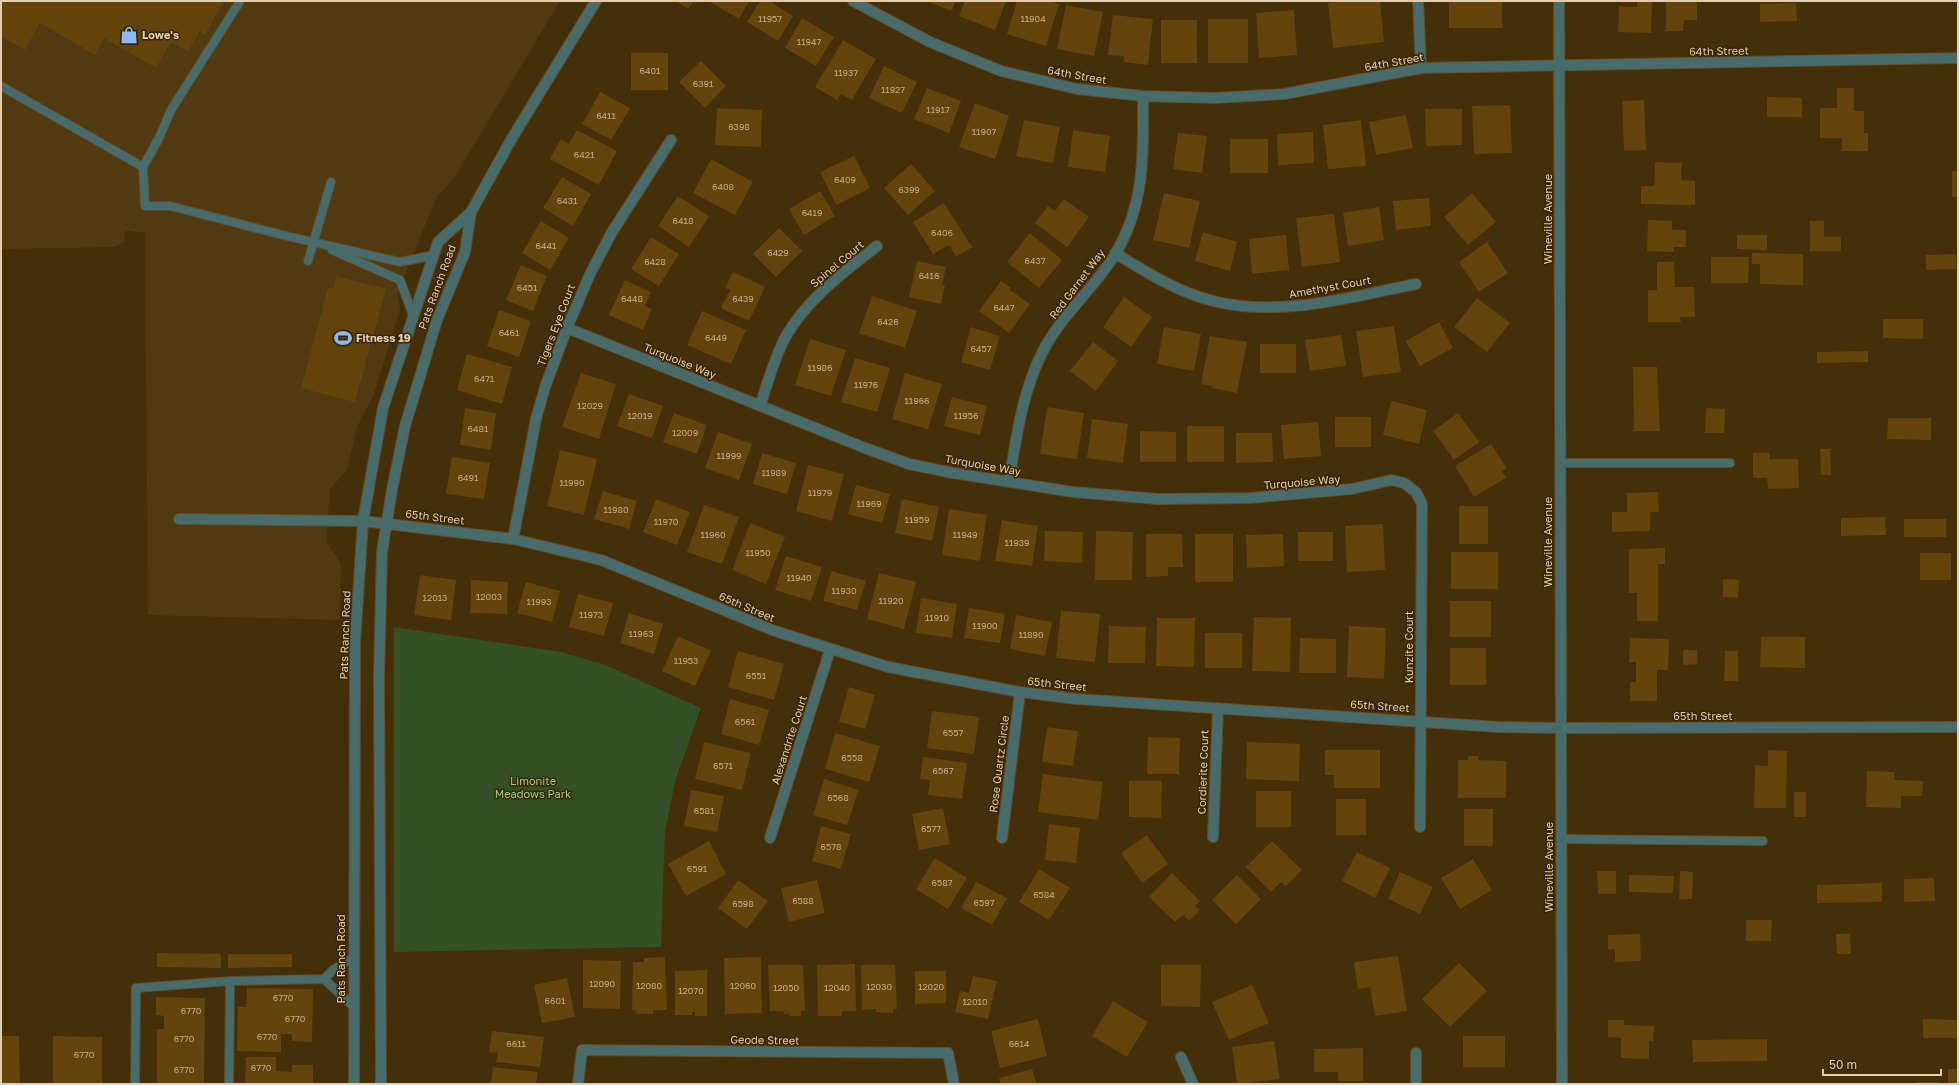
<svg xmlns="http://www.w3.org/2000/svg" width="1959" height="1085" font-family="'Golos Text',sans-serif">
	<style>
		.built { fill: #523a10 }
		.green { fill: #335125 }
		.building { fill: #62440c }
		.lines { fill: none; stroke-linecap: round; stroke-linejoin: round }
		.service-casing { stroke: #614c27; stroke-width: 10 }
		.minor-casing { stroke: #614c27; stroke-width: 12 }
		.tertiary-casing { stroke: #614c27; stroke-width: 12 }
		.service { stroke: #486c6c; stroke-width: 8 }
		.minor { stroke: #486c6c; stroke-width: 10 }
		.tertiary { stroke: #486c6c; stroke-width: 10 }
		.labels { text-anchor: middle; stroke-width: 3; stroke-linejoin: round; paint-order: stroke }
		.number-label { font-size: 9px; fill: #c4ac86 }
		.poi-label { font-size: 11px; font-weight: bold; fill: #e4ceae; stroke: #3a2500; text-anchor: start }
		.street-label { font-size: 11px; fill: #e4ceae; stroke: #3a2500 }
		.park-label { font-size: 11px; fill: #9bd385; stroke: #3a2500 }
	</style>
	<rect width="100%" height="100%" fill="#442f09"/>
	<path class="built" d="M1 1H560L453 180 437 196 397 294 399 300 400 309 374 394 357 427 347 470 330 489 326 543 337 556 341 567 340 620 148 615 145 233 125 230 124 242 115 247 1 249Z"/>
	<path class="green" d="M394 627 561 652 605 665 701 708 676 778 665 830 661 947 394 952Z"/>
	<path class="building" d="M1 1H224L205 35 200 31 188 52 171 42 156 68 104 38 95 55 40 23 25 50 1 36Z
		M676 1H694L688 9Z
		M708 1H749L739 19Z
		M760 1H769L793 16 778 41 747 22Z
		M927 1H956L951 11Z
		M965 1H1006L995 30 959 16Z
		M1017 1H1049L1059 4 1046 46 1007 34Z
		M1347 1H1380L1384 42 1333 48 1328 3Z
		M1449 1H1502V28H1449Z
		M1637 1H1652L1651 33 1618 32 1619 6 1637 7Z
		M1666 1H1697V20H1684L1683 31H1666Z
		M1796 3 1797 21 1760 22V4Z
		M1066 5 1103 12 1094 56 1057 49Z
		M1294 10 1297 55 1259 58 1256 13Z
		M1113 15 1153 19 1148 65 1124 62V56L1108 55Z
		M802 18 834 37 816 66 785 48Z
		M1208 19H1248V63H1208Z
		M1161 20H1197V63H1161Z
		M843 40 876 59 852 100 841 94 837 100 815 87Z
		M631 53H668V90H631Z
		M701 61 726 86 705 108 679 82Z
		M884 66 917 82 902 113 869 98Z
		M927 88 961 101 949 133 914 119Z
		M1837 88H1854V111H1864V133H1868V151H1842V138H1820V108H1837Z
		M600 92 630 108 611 140 582 124Z
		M1767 97 1802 98V117H1767Z
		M1644 100 1646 150 1624 151 1622 101Z
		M975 103 1009 116 995 159 959 147Z
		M1510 105 1512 153 1474 154 1472 106Z
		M717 108 762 110 761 147 715 145Z
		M1425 109H1462V145L1426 146Z
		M1406 115 1413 148 1376 155 1369 122Z
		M1024 120 1060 127 1053 163 1016 156Z
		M1361 120 1366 166 1328 169 1323 125Z
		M577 130 617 151 599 185 550 159 561 139 569 144Z
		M1073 130 1110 136 1105 172 1068 167Z
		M1313 132 1314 163 1278 165 1277 134Z
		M1178 133 1207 136 1202 173 1173 169Z
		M1230 139H1268V173H1230Z
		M854 156 870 188 836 205 820 172Z
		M711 159 753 182 735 215 693 193Z
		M1655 162 1682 163 1681 180 1695 181V205L1641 204V186H1654Z
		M911 164 935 191 908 215 884 188Z
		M1952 171H1958V197H1952Z
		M562 177 591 194 573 226 543 208Z
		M820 191 835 216 804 235 789 209Z
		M1164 193 1200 201 1189 248 1153 240Z
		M1472 193 1496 222 1468 245 1444 217Z
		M678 196 709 216 689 247 658 226Z
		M1429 198 1431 226 1396 230 1393 201Z
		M1064 199 1089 217 1067 247 1035 223 1048 206 1055 211Z
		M944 203 972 247 956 257 949 245 933 254 913 222Z
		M1379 207 1384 240 1348 246 1343 213Z
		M1334 214 1340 262 1302 267 1296 218Z
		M1648 220 1672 221V230H1686V247H1674V252L1647 251Z
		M541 221 569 238 550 270 522 253Z
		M1810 221H1824V237H1841V251H1810Z
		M779 228 802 251 776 277 753 254Z
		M1203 232 1237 242 1230 271 1195 261Z
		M1030 233 1062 260 1039 288 1007 262Z
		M1286 235 1289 270 1252 274 1249 239Z
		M1737 235H1767V250L1737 249Z
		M651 237 679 254 659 286 631 269Z
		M1487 242 1508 273 1479 292 1459 262Z
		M1752 253 1803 254V285L1760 284V264H1752Z
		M1956 254 1957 269 1926 270V255Z
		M1711 257H1749L1748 283H1711Z
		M917 261 946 267 942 285H945L941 304 909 297Z
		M1657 262H1674L1675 287H1694L1695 317H1680L1681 322H1648V290H1657Z
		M521 265 547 276 533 311 506 300Z
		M733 272 765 287 749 321 721 308 730 290 725 288Z
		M336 276 386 289 355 402 301 388 328 288 333 289Z
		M625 280 651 292 645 306 652 309 643 330 609 315Z
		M1001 281 1011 288 1010 290 1030 304 1009 333 979 311Z
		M872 296 917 311 905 348 859 333Z
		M1124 297 1152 317 1131 347 1103 327Z
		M1477 298 1510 323 1487 352 1454 327Z
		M499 310 531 321 519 357 487 346Z
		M702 311 746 330 731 364 687 345Z
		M1883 319H1923V339L1883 338Z
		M1439 322 1453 348 1420 366 1406 341Z
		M1394 326 1401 372 1363 377 1356 331Z
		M971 327 1000 336 990 370 961 362Z
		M1164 327 1201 334 1194 371 1157 364Z
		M1341 335 1346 366 1310 371 1305 340Z
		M1210 336 1247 342 1237 393 1212 388V386L1201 384Z
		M810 339 846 350 831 396 795 385Z
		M1093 342 1118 361 1096 391 1070 371Z
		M1260 344H1296V373H1260Z
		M1868 351V362L1817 363V352Z
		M467 354 512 367 502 404 457 390Z
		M855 358 890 368 877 412 841 402Z
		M1633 367H1657L1660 431H1634Z
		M581 373 616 384 599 439 562 427Z
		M905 373 942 384 928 429 892 419Z
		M629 394 663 406 652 438 617 426Z
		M952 397 987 406 980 435 944 426Z
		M1391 401 1427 410 1419 444 1383 435Z
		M1047 407 1084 413 1077 459 1040 454Z
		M465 408 496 413 491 450 460 445Z
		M1706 408 1725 409 1724 433H1705Z
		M674 413 707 425 697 454 663 442Z
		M1458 413 1479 442 1454 460 1433 431Z
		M1335 417H1371V447H1335Z
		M1888 418H1931V440L1887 439Z
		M1092 419 1128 424 1123 463 1087 458Z
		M1318 422 1321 456 1284 459 1281 425Z
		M1187 426H1224V462H1187Z
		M1140 431 1176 432V462H1140Z
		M718 432 752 444 739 480 705 468Z
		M1236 433H1272L1273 462 1236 463Z
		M1491 444 1507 468 1502 471 1506 478 1474 497 1455 466Z
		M1820 449H1830L1831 475H1821Z
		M560 450 597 459 584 515 547 506Z
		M762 453 796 463 787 494 753 484Z
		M1753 453H1770V459H1798L1799 488 1768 489 1767 478H1753Z
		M452 457 490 463 484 499 446 494Z
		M808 465 844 474 832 521 796 511Z
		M856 485 890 494 882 523 848 514Z
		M603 491 637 501 629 529 594 519Z
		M1658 492 1659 512H1650V531L1612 532V512H1627V493Z
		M656 499 690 512 677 545 643 532Z
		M902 499 939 507 932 541 895 533Z
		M704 505 739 517 722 564 687 552Z
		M1459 506H1488V544H1459Z
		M949 509 987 515 980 561 942 555Z
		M1885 517 1886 535 1841 536V518Z
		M1904 519H1946V537H1904Z
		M1002 520 1038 526 1032 566 995 561Z
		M750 523 785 537 766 584 732 570Z
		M1383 524 1385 570 1347 572 1345 526Z
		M1045 531 1083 532 1082 563 1044 561Z
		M1096 531 1133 532 1132 580H1095Z
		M1298 532H1333V561H1298Z
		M1146 534H1182L1183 567H1168V576L1146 577Z
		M1195 534H1233V582H1195Z
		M1283 534 1284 566 1247 568 1246 535Z
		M1665 548V564H1658V621H1637V593H1629V549Z
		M1451 552H1498V589H1451Z
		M1920 553H1951V580H1920Z
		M786 556 822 567 811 601 775 590Z
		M831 571 866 581 857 610 823 601Z
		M879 573 916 582 904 629 867 619Z
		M420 575 456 580 451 620 414 615Z
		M1723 579 1739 580 1738 598 1723 597Z
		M471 580 508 582 507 614 470 613Z
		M526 582 560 591 552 622 517 613Z
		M578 594 613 603 604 636 569 627Z
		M921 598 957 604 952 638 916 633Z
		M1450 601H1491V637H1450Z
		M969 608 1005 614 1000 643 964 638Z
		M1061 611 1100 614 1095 662 1056 658Z
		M629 613 663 624 654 654 620 643Z
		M1016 615 1052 622 1045 656 1010 649Z
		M1254 617 1291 618 1290 672 1252 671Z
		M1157 618H1195L1194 667 1156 666Z
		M1109 626 1146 627 1145 663H1108Z
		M1349 626 1386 628 1384 679 1347 677Z
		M1205 633H1242V668H1205Z
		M678 636 711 651 695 686 662 671Z
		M1761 637H1805V668L1760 667Z
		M1300 638 1336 639V673H1299Z
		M1630 638 1669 639 1668 670H1657V701H1630V682H1636V662H1629Z
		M1450 648H1486V685H1450Z
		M1683 650H1697L1698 664 1683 665Z
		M738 651 784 664 774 700 728 687Z
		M1725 651H1738V681H1724Z
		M849 687 875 695 865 729 839 722Z
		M730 699 769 710 759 745 721 734Z
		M932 711 979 717 974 754 927 748Z
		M1047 727 1078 731 1073 766 1042 762Z
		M835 733 880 746 869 782 825 769Z
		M1148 737 1180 738 1179 774H1147Z
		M704 742 751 753 742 790 695 779Z
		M1247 742 1300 744 1299 781 1246 779Z
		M1325 750H1380V788H1334V775H1325Z
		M1768 750 1787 751 1786 808H1754L1755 765 1768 766Z
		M1468 756H1478V760L1506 761V798H1458V760H1468Z
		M923 757 967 763 962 799 928 795 930 780 920 779Z
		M1867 771 1894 772V780L1923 781 1922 796H1901V808L1866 807Z
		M1043 774 1103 782 1098 820 1038 812Z
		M824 779 859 790 847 825 813 815Z
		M1129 781H1162L1161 818 1129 817Z
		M691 790 724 796 717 832 684 826Z
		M1256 791H1291V827H1256Z
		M1794 792H1806V817H1794Z
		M1336 799H1366V835H1336Z
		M943 808 950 844 919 850 912 814Z
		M1464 809H1493V846H1464Z
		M1049 824 1080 828 1076 863 1045 860Z
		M821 826 851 834 841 869 812 861Z
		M1147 835 1168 864 1142 883 1121 853Z
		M709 841 726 874 686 896 668 864Z
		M1272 841 1302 870 1286 886 1281 882 1271 892 1246 867Z
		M1357 852 1390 868 1375 898 1342 881Z
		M935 858 967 878 948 909 916 889Z
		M1473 859 1492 890 1460 909 1441 878Z
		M1039 869 1070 888 1049 920 1019 902Z
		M1597 871H1616V894H1598Z
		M1680 871 1693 872 1692 899H1679Z
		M1400 872 1433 887 1420 914 1388 899Z
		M1172 873 1200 901 1195 906 1200 910 1189 921 1183 915 1175 922 1149 897Z
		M1237 875 1261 899 1236 924 1212 900Z
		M1629 875 1674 876 1673 893 1629 892Z
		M1934 878 1935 901 1904 902V879Z
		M738 880 768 901 747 929 718 908Z
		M817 880 825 913 789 922 781 888Z
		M976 882 1007 898 992 925 961 908Z
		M1882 883V902L1817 903V885Z
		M1746 920H1772L1771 941H1746Z
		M1640 934 1641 961 1615 962V949L1608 950V935Z
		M1836 934H1850L1851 954H1837Z
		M157 953 221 954V968L157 967Z
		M228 954H292V967L228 968Z
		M1398 956 1407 1011 1375 1016 1370 987 1358 989 1354 962Z
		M665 957 667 1010H653V1014H637L636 1011 632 1010 633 962H644V958Z
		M761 957 762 1013 725 1014 724 958Z
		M583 960 621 961 620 1009 583 1008Z
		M1459 963 1487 991 1450 1027 1422 999Z
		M855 964 856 1011H842V1016H818L817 965Z
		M768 965H803L805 1011H801V1016H789V1014H784V1011H770Z
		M861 965H895L897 1009H893V1013L876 1012V1009L862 1010Z
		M1161 965H1201L1200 1007 1161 1006Z
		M707 970V1016H695V1012H692V1015H675V971Z
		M915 971H946V1003L915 1004Z
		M973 976 997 981 988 1019 955 1012 960 991 969 993Z
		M567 978 575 1017 542 1023 534 985Z
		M1252 985 1269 1023 1229 1040 1212 1002Z
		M247 988 313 989 312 1042 292 1041V1034H281V1052L237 1051 238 1007H246Z
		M156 997 205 998 204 1084H157V1029H164V1016L156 1015Z
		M1113 1001 1148 1022 1127 1057 1092 1036Z
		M1038 1019 1047 1056 1000 1068 991 1031Z
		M1923 1019 1958 1020V1038H1923Z
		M1608 1020H1624V1025L1654 1026 1653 1041H1649V1059L1621 1058V1038L1608 1037Z
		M492 1031 544 1037 540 1067 496 1062 498 1053 489 1052Z
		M1 1036H19L20 1084H1Z
		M53 1036 102 1037V1084H53Z
		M1463 1036H1505V1067H1463Z
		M1767 1039V1061L1693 1062 1692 1040Z
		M1274 1041 1280 1079 1237 1084 1232 1047Z
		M1363 1048V1081H1338V1072H1314V1049Z
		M246 1057H276V1071L292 1072V1065H313V1084H245Z
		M493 1067 538 1072 536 1084H491Z
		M1032 1069 1037 1084H1001L999 1078Z
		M1948 1069H1958V1084H1948Z
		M1915 1082H1938V1084H1915Z"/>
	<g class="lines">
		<g class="service-casing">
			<path id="service" d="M240 1 171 110 159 138 143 167 145 206H170L291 237 400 262 434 255
				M1 86 143 167
				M332 250 400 280 413 315
				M308 261 331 182
				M1561 463H1730
				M1561 839 1763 841
				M324 979 333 970 353 958
				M135 1084 136 988 230 981 324 979 353 1006
				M229 1084 230 981"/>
		</g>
		<g class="minor-casing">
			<path id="minor" d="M853 1 930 42 1001 71 1077 89 1143 96 1214 98 1284 94 1421 68 1958 58
				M1418 1 1421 68
				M1115 253C1146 272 1177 292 1213 301 1281 318 1349 297 1416 284
				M567 328 865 448 909 464 953 473 1073 492 1158 499 1250 498 1352 489 1391 480 1404 483 1416 492 1422 504 1420 827
				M760 406C768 382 774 358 786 336 808 298 843 273 877 246
				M1009 482C1016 439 1022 393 1042 353 1060 316 1095 288 1116 253 1146 201 1143 153 1143 96
				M179 519 363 521 513 539 601 560 775 631 888 667 1020 692 1077 699 1498 727 1560 728 1958 727
				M513 539 536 419 545 387 567 328 590 274 612 232 671 140
				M1213 837 1218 708
				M770 838 830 650
				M1002 838 1020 692
				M1416 1053V1084
				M1181 1057 1193 1084
				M578 1084 582 1050 948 1053 954 1084"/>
		</g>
		<g class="tertiary-casing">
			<path id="tertiary" d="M1559 1 1562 1084
				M354 1084 355 642 363 521 383 408 438 242 471 212
				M381 1084 379 676 382 552 392 490 405 426 437 320 465 252 471 212 512 138 596 1"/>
		</g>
		<use href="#service" class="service"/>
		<use href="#minor" class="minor"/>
		<use href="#tertiary" class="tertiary"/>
	</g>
	<defs>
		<g id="shop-bare" transform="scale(1.38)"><path d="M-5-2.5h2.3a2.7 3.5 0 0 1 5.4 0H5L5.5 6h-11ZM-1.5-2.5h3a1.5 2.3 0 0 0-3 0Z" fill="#8bbafc" stroke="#3a2500" stroke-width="2.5" paint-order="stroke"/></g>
		<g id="stadium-bare" transform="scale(1.38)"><path d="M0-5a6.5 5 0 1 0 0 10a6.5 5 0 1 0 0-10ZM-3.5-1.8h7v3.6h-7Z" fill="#8bbafc" stroke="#3a2500" stroke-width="2.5" paint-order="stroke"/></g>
	</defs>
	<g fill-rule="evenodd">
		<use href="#shop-bare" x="129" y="35"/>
		<use href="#stadium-bare" x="343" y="338"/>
	</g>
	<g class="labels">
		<g class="number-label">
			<text x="770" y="22">11957</text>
			<text x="1033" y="22">11904</text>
			<text x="809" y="45">11947</text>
			<text x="650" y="74">6401</text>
			<text x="846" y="76">11937</text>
			<text x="703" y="87">6391</text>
			<text x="893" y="93">11927</text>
			<text x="938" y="113">11917</text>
			<text x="606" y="119">6411</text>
			<text x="739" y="130">6398</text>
			<text x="984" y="135">11907</text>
			<text x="584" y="158">6421</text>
			<text x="845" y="183">6409</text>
			<text x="723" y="190">6408</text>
			<text x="909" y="193">6399</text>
			<text x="567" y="204">6431</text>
			<text x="812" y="216">6419</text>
			<text x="683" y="224">6418</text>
			<text x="942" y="236">6406</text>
			<text x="546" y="249">6441</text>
			<text x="778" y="256">6429</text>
			<text x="1035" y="264">6437</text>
			<text x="655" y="265">6428</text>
			<text x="929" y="279">6416</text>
			<text x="527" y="291">6451</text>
			<text x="632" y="302">6448</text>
			<text x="743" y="302">6439</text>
			<text x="1004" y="311">6447</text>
			<text x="888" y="325">6426</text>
			<text x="509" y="336">6461</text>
			<text x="716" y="341">6449</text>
			<text x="981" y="352">6457</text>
			<text x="820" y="371">11986</text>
			<text x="484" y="382">6471</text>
			<text x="866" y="388">11976</text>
			<text x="917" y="404">11966</text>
			<text x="590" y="409">12029</text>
			<text x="640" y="419">12019</text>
			<text x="966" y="419">11956</text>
			<text x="478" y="432">6481</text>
			<text x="685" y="436">12009</text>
			<text x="729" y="459">11999</text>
			<text x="774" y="476">11989</text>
			<text x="468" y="481">6491</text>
			<text x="572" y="486">11990</text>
			<text x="820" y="496">11979</text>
			<text x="869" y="507">11969</text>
			<text x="616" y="513">11980</text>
			<text x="917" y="523">11959</text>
			<text x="666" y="525">11970</text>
			<text x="713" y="538">11960</text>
			<text x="965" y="538">11949</text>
			<text x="1017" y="546">11939</text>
			<text x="758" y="556">11950</text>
			<text x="799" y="581">11940</text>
			<text x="844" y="594">11930</text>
			<text x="489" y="600">12003</text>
			<text x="435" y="601">12013</text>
			<text x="891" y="604">11920</text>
			<text x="539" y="605">11993</text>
			<text x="591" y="618">11973</text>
			<text x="937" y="621">11910</text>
			<text x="985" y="629">11900</text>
			<text x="641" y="637">11963</text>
			<text x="1031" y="638">11890</text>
			<text x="686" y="664">11953</text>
			<text x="756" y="679">6551</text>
			<text x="745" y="725">6561</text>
			<text x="953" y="736">6557</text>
			<text x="852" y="761">6558</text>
			<text x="723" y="769">6571</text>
			<text x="943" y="774">6567</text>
			<text x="838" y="801">6568</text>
			<text x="704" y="814">6581</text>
			<text x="931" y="832">6577</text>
			<text x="831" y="850">6578</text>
			<text x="697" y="872">6591</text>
			<text x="942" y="886">6587</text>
			<text x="1044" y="898">6584</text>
			<text x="803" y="904">6588</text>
			<text x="984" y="906">6597</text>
			<text x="743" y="907">6598</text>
			<text x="602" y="987">12090</text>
			<text x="649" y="989">12080</text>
			<text x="743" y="989">12060</text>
			<text x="879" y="990">12030</text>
			<text x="931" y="990">12020</text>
			<text x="786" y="991">12050</text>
			<text x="837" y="991">12040</text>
			<text x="691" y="994">12070</text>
			<text x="283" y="1001">6770</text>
			<text x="555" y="1004">6601</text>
			<text x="975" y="1005">12010</text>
			<text x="191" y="1014">6770</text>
			<text x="295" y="1022">6770</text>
			<text x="267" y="1040">6770</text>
			<text x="184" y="1042">6770</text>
			<text x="516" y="1047">6611</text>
			<text x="1019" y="1047">6614</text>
			<text x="84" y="1058">6770</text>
			<text x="261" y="1071">6770</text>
			<text x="184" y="1073">6770</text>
		</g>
		<g class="poi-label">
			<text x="142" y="39">Lowe's</text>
			<text x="356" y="342">Fitness 19</text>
		</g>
		<g class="street-label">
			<text transform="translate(1719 51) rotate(-1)" y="4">64th Street</text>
			<text transform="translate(1394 62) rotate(-10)" y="4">64th Street</text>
			<text transform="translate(1077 75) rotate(10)" y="4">64th Street</text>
			<text transform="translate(1548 219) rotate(-90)" y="4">Wineville Avenue</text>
			<text transform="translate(837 264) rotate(-40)" y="4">Spinel Court</text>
			<text transform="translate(1077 284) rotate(-53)" y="4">Red Garnet Way</text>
			<text transform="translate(437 287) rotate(-70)" y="4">Pats Ranch Road</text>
			<text transform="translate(1330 287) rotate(-10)" y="4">Amethyst Court</text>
			<text transform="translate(556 325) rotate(-69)" y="4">Tigers Eye Court</text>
			<text transform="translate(680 361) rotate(22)" y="4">Turquoise Way</text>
			<text transform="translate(983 465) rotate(10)" y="4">Turquoise Way</text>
			<text transform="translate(1302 482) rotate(-5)" y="4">Turquoise Way</text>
			<text transform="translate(435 517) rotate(7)" y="4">65th Street</text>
			<text transform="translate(1548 542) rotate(-90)" y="4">Wineville Avenue</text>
			<text transform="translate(747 607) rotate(23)" y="4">65th Street</text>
			<text transform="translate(345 635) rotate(-88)" y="4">Pats Ranch Road</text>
			<text transform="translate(1409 647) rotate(-90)" y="4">Kunzite Court</text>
			<text transform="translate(1057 684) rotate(6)" y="4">65th Street</text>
			<text transform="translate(1380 706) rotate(4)" y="4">65th Street</text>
			<text x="1703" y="720">65th Street</text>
			<text transform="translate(789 740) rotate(-72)" y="4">Alexandrite Court</text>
			<text transform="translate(999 764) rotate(-83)" y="4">Rose Quartz Circle</text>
			<text transform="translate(1203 772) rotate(-88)" y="4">Cordierite Court</text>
			<text transform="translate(1549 867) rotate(-90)" y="4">Wineville Avenue</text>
			<text transform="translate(341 959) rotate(-90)" y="4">Pats Ranch Road</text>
			<text transform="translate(765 1040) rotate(1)" y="4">Geode Street</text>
		</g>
		<g class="park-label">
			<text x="533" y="785">Limonite<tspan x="533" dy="13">Meadows Park</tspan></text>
		</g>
	</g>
	<rect width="1959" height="1085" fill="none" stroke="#e4ceae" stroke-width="4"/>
	<path d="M1823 1069v6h118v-6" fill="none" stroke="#e4ceae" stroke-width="2"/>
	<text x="1829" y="1069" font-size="12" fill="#e4ceae" stroke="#3a2500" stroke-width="3" paint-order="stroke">50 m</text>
</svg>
